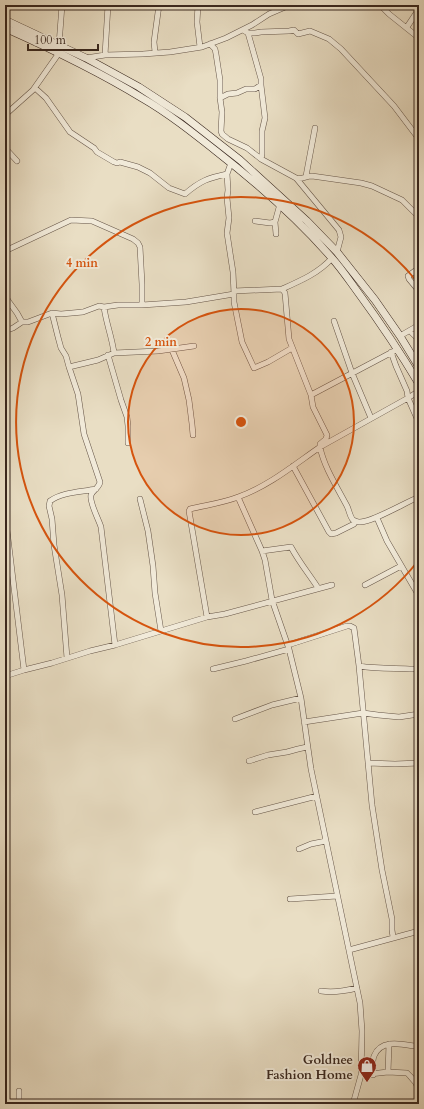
<svg xmlns="http://www.w3.org/2000/svg" width="424" height="1109" font-family="Cardo,serif">
	<style>
		.lines { fill: none; stroke-linecap: round; stroke-linejoin: round }
		.street-casing { stroke: #655548; stroke-width: 6 }
		.secondary-casing { stroke: #39271e; stroke-width: 8 }
		.street { stroke: #f1ead9; stroke-width: 5 }
		.secondary { stroke: #f1ead9; stroke-width: 7 }
		.ring { fill: none; stroke: #d6540e; stroke-width: 2 }
		.labels { text-anchor: middle; stroke-width: 4; stroke-linejoin: round; paint-order: stroke }
		.poi-label { font-size: 13px; font-weight: bold; fill: #39271e; stroke: #f1ead9; text-anchor: end }
		.centre { fill: #d6540e; stroke: #f1ead9; stroke-width: 2 }
		.ring-label { font-size: 12px; text-anchor: middle; font-weight: bold; fill: #d6540e; stroke: #f1ead9; stroke-width: 4; stroke-linejoin: round; paint-order: stroke }
	</style>
	<rect width="100%" height="100%" fill="#e9dec4"/>
	<filter id="stains"><feTurbulence type="fractalNoise" baseFrequency=".005" numOctaves="4"/><feColorMatrix values="0 0 0 0 .2 0 0 0 0 .09 0 0 0 0 .02 0 0 0 .5 -.17"/></filter>
	<radialGradient id="worn" r=".72"><stop offset=".6" stop-color="#630" stop-opacity="0"/><stop offset="1" stop-color="#630" stop-opacity=".3"/></radialGradient>
	<g class="lines">
		<g class="street-casing">
			<path id="street" d="M198 5 197 22 200 47
				M380 5 389 14 419 38
				M5 12 9 5
				M407 27 419 9
				M243 30 248 33H255L261 32 289 31 294 30 298 34 310 31 329 39 341 49 394 106 419 139
				M210 44 215 49 216 54 220 80V98L222 112 221 131 222 134 228 139 247 148 261 159 296 178C301 180 306 176 312 176L361 183 372 186 402 200 419 217
				M59 45 62 5
				M155 52 154 42 159 5
				M105 55 108 5
				M86 58 105 55 143 54 170 52 202 47 226 38 252 25 269 14 290 5
				M261 85 265 118 262 131V154L261 159
				M35 88 46 98 70 132 94 148 97 152 114 162 117 163 120 162 138 167 150 173 169 188 185 194C200 181 208 178 227 174
				M220 98 228 94 237 93 246 89H255L261 85V79L248 33
				M5 115 33 90 59 53
				M5 148 17 161
				M306 176 315 128
				M296 178 339 230 341 237 337 252
				M255 221 270 223 275 222
				M276 234 275 222 280 204
				M5 251 71 220 92 221 133 239 138 243 140 247 142 284V305
				M419 268 408 276 409 279 419 291
				M282 289C300 281 319 273 332 258
				M5 296 9 302 17 313 22 322
				M104 307C106 323 112 337 114 353
				M52 313 58 337 61 348 66 356 69 367 78 394 84 434 100 482C99 488 93 490 91 495 89 502 99 520 101 527L115 645
				M334 321 352 373 371 418
				M5 331 13 328 22 322H28L52 313 61 314 83 312 99 306 104 307 118 305H142L186 302 234 294 233 272 227 233 229 218 227 198 228 190 227 174 231 163
				M410 331 419 340
				M400 336 419 325
				M292 348 268 362 254 368 242 342 234 302V291L282 289 285 293 289 339 311 395 313 407 327 435 326 439 320 444V447L408 398 419 391
				M172 350 184 378 189 400 192 424 193 435
				M391 352 396 366 407 391 408 398 419 423
				M108 355 121 400 127 417 128 426V443
				M69 367 98 360 114 353 158 351 194 346
				M311 395 398 349
				M293 466 329 532 331 534 336 533 354 524 355 521
				M238 497 262 551 265 560 272 600 289 649 301 698 307 741 311 769 360 1003 362 1031 361 1075 353 1104
				M140 499 148 531 153 566 155 593 161 631
				M377 518 387 541 419 596
				M5 521 6 522 24 670
				M262 551 291 547C299 562 309 574 318 588
				M365 585 401 566
				M207 617 189 511 190 509C206 505 223 503 238 497 269 486 294 465 320 447 324 467 337 487 347 506 349 510 350 517 353 520 355 521 357 522 359 522 371 523 406 502 419 497
				M288 645 347 626H350L354 628 359 666 372 805 382 870 392 919V930L393 937
				M67 658 62 595 54 545 52 519 49 506 50 501C62 492 81 492 96 489
				M359 666C377 669 395 668 413 669
				M213 669 246 661 289 649
				M5 676 24 670 52 663 90 651 115 645 207 617 225 614 332 585
				M235 719 272 705 301 698
				M304 722 363 713 378 715 399 717 419 714
				M249 761 268 755 287 752 298 749 307 747
				M368 763 395 764 419 763
				M255 812 317 796
				M299 849 311 844 326 841
				M290 899 337 896
				M349 950 419 931
				M321 991C333 993 345 991 357 988
				M388 1072 389 1044
				M361 1075 388 1072 407 1073 410 1076 416 1083 419 1092
				M373 1075C373 1069 372 1061 374 1056 381 1039 401 1044 414 1046
				M19 1104V1091"/>
		</g>
		<g class="secondary-casing">
			<path id="secondary" d="M5 20 86 58 139 87 185 117 240 160 307 221 337 252 375 300 400 336 419 367
				M5 28C52 49 98 71 142 98 168 113 192 132 216 151 257 183 297 218 331 257 341 268 349 280 357 291 379 321 400 352 419 384"/>
		</g>
		<use href="#street" class="street"/>
		<use href="#secondary" class="secondary"/>
	</g>
	<circle cx="241" cy="422" r="113" fill="#d6540e" fill-opacity=".12"/>
	<g class="ring">
		<circle cx="241" cy="422" r="113"/>
		<path d="M418 561A225 225 0 1 1 418 283"/>
	</g>
	<defs>
		<g id="shop-pin" transform="scale(1)"><path d="M0 17L-7.5 6A9.5 9.5 0 1 1 7.5 6Z" fill="#8f2418" stroke="#f1ead9"/><path d="M-5-2.5h2.3a2.7 3.5 0 0 1 5.4 0H5L5.5 6h-11ZM-1.5-2.5h3a1.5 2.3 0 0 0-3 0Z" fill="#fff"/></g>
	</defs>
	<g fill-rule="evenodd">
		<use href="#shop-pin" x="367" y="1066"/>
	</g>
	<g class="labels">
		<g class="poi-label">
			<text x="353" y="1064">Goldnee<tspan x="353" dy="15">Fashion Home</tspan></text>
		</g>
	</g>
	<circle cx="241" cy="422" r="6" class="centre"/>
	<g class="ring-label">
		<text x="82" y="267">4 min</text>
		<text x="161" y="346">2 min</text>
	</g>
	<rect width="424" height="1109" fill="none" stroke="#e9dec4" stroke-width="20"/>
	<rect x="6" y="6" width="412" height="1097" fill="none" stroke="#39271e" stroke-width="2"/>
	<rect x="10" y="10" width="404" height="1089" fill="none" stroke="#39271e"/>
	<path d="M28 44v6h70v-6" fill="none" stroke="#39271e" stroke-width="2"/>
	<text x="34" y="44" font-size="12" fill="#39271e" stroke="#f1ead9" stroke-width="3" paint-order="stroke">100 m</text>
	<rect width="100%" height="100%" filter="url(#stains)"/>
	<rect width="100%" height="100%" fill="url(#worn)"/>
</svg>
